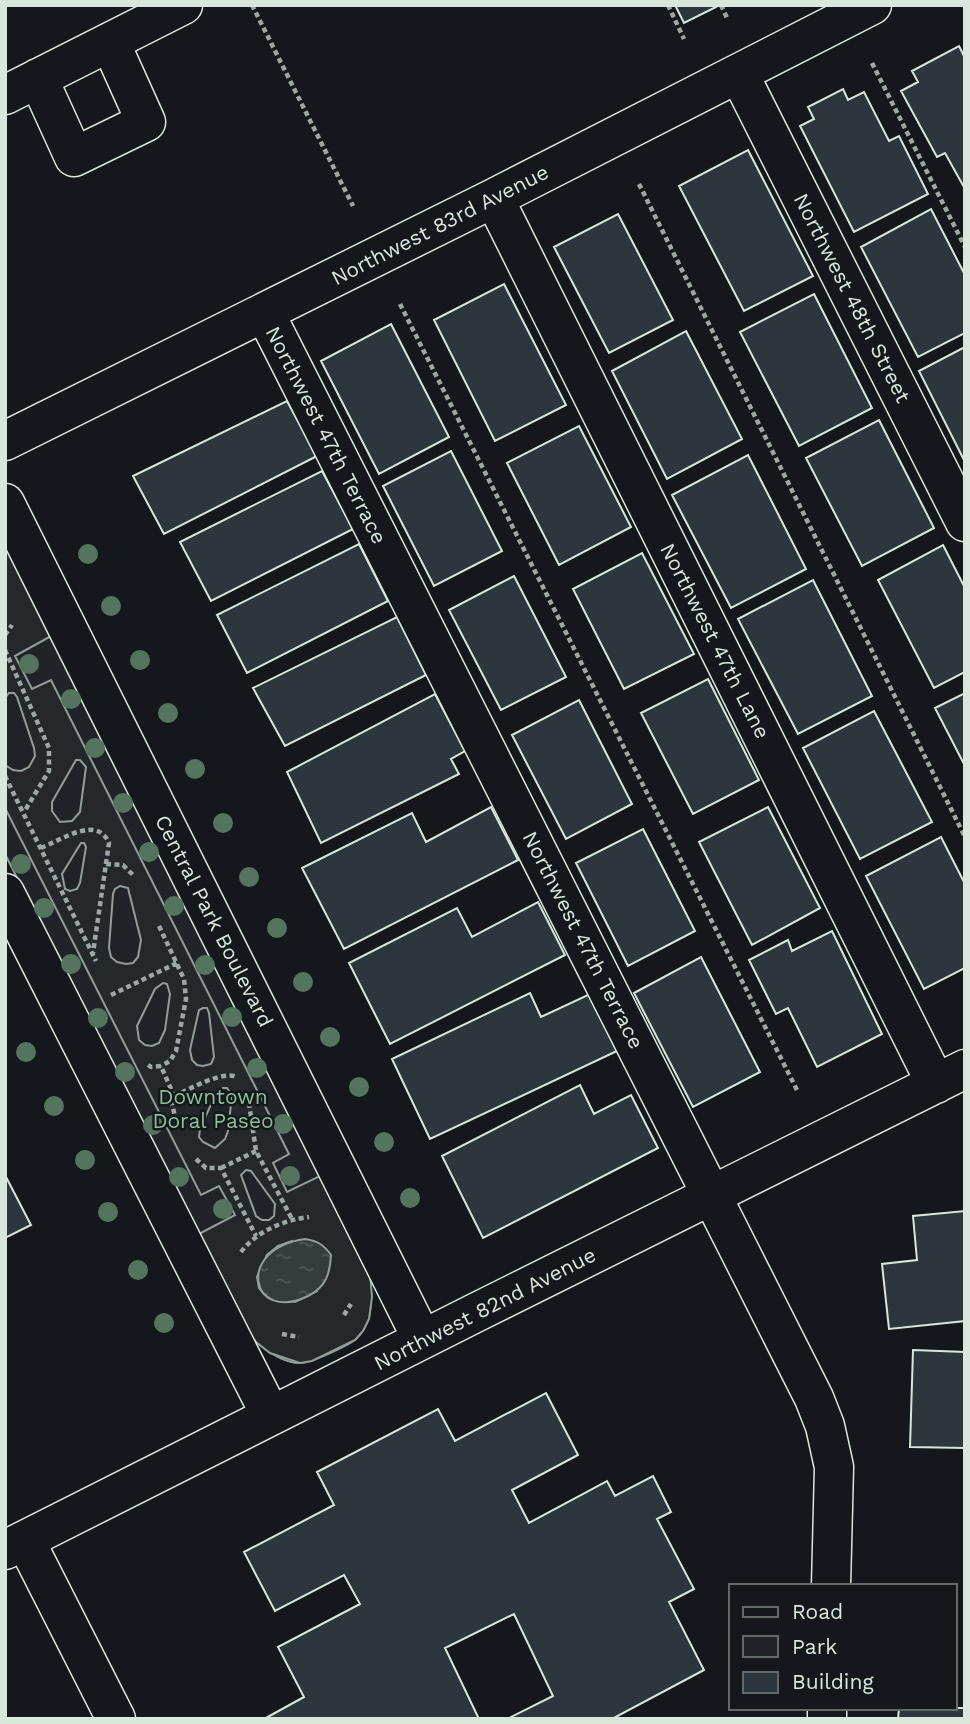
<svg xmlns="http://www.w3.org/2000/svg" width="970" height="1724" font-family="'Work Sans',sans-serif">
	<style>
		.green { fill: #202428; stroke: #939e99; stroke-width: 2 }
		.parking { fill: #24282b; stroke: #939e99; stroke-width: 2; fill-rule: evenodd }
		.water { fill: url(#water-ripples); stroke: #939e99; stroke-width: 2 }
		.building { fill: #2c363c; stroke: #d8e6dc; stroke-width: 2 }
		.lines { fill: none; stroke-linecap: round; stroke-linejoin: round }
		.minor-casing { stroke: #d8e6dc; stroke-width: 41 }
		.path { stroke: #9da8a2; stroke-width: 4.5; stroke-dasharray: 5 3.5; stroke-linecap: butt }
		.minor { stroke: #14181c; stroke-width: 38 }
		.tree { fill: #55745f }
		.labels { text-anchor: middle; stroke-width: 5; stroke-linejoin: round; paint-order: stroke }
		.street-label { font-size: 21px; fill: #d8e6dc; stroke: #14181c }
		.park-label { font-size: 21px; fill: #8ac095; stroke: #14181c }
	</style>
	<defs>
		<pattern id="water-ripples" width="26" height="14" patternUnits="userSpaceOnUse" patternTransform="scale(1.75)"><rect width="26" height="14" fill="#363b3e"/><path d="M2 4q2-2 4 0t4 0M15 11q2-2 4 0t4 0" fill="none" stroke="#525759"/></pattern>
	</defs>
	<rect width="100%" height="100%" fill="#14181c"/>
	<path class="green" d="M5 545 364 1253C368 1274 374 1296 369 1317 367 1325 361 1335 355 1340 345 1347 311 1363 300 1363 283 1363 268 1351 256 1342L197 1235 5 854Z"/>
	<path class="parking" d="M5 545 53 635 15 656 32 689 51 680 289 1154 273 1163 287 1192 324 1174 370 1274 372 1297 369 1319 363 1331 355 1340 312 1361 300 1363 270 1353 256 1342 245 1328 197 1235 235 1215 219 1186 201 1195 5 808V765L13 770 21 771 29 767 35 756 34 748 17 697 14 693H9L5 698ZM76 760H80L86 767 80 812 72 821 60 822 52 811V802ZM81 843H84L86 847 80 883 77 889 70 891 65 889 62 874ZM120 886 128 888 141 940 138 957 133 963 126 964 117 962 111 957 109 948 113 894 115 889ZM163 983 167 984 170 994 165 1030 159 1043 152 1046 145 1045 139 1040 137 1026 155 989ZM203 1008H207L209 1013 214 1057 211 1064 203 1066 197 1065 192 1060 190 1050 199 1010ZM223 1088H227L232 1095 228 1131 225 1139 215 1148 203 1142 199 1137 200 1129 217 1091ZM246 1170 251 1171 275 1204 274 1216 269 1220H262L256 1216 241 1175ZM292 1241 317 1291 295 1302 265 1295 259 1288 257 1277 267 1255 278 1246Z"/>
	<path class="water" d="M305 1239C318 1241 324 1245 331 1255 330 1274 326 1287 308 1296 251 1324 234 1249 305 1239Z"/>
	<path class="building" d="M675 5H715L716 7 684 23Z
		M959 46 965 58V189L945 153 937 157 901 91 918 82 912 71Z
		M843 89 848 100 864 92 889 141 899 136 928 194 854 232 800 126 814 119 808 107Z
		M748 150 813 276 744 311 679 186Z
		M931 209 965 275V333L918 357 861 247Z
		M618 214 673 320 609 353 554 247Z
		M504 284 566 405 495 441 434 320Z
		M814 294 872 408 799 446 740 332Z
		M391 324 449 437 379 474 321 361Z
		M686 331 742 439 667 479 612 371Z
		M965 347V462L919 371Z
		M287 401 317 456 164 534 133 476Z
		M879 420 934 528 862 566 806 458Z
		M579 426 631 527 559 565 507 463Z
		M451 451 502 551 434 586 383 486Z
		M748 455 806 569 731 608 672 495Z
		M322 471 353 529 211 601 180 542Z
		M359 544 388 601 247 673 217 615Z
		M943 545 965 588V672L934 688 878 580Z
		M642 553 694 654 624 689 573 589Z
		M514 576 566 677 501 710 449 610Z
		M813 580 872 696 798 734 738 619Z
		M397 617 426 675 285 746 253 688Z
		M708 679 759 780 693 814 641 713Z
		M965 693V766L935 708Z
		M435 694 465 751 451 759 459 774 321 843 287 772Z
		M579 700 632 804 566 839 512 735Z
		M874 711 932 822 860 859 803 748Z
		M491 807 518 860 344 949 302 868 412 813 426 842Z
		M768 807 820 908 752 945 699 842Z
		M643 829 695 931 628 966 576 863Z
		M941 837 965 884V968L924 989 866 876Z
		M538 902 565 955 390 1044 349 963 457 908 472 937Z
		M832 931 882 1034 817 1067 788 1008 776 1014 749 960 788 940 792 951Z
		M701 957 760 1072 693 1107 634 993Z
		M530 993 541 1017 590 994 617 1051 430 1139 392 1059Z
		M580 1085 594 1114 631 1095 658 1148 483 1238 442 1156Z
		M5 1175 31 1225 5 1238Z
		M965 1211V1321L889 1329 882 1264 917 1260 913 1216Z
		M913 1350 965 1352V1448L910 1447Z
		M546 1393 578 1455 512 1490 529 1523 607 1481 615 1496 653 1476 671 1512 657 1519 694 1589 669 1602 704 1670 612 1719H507L553 1696 514 1614 445 1648 479 1719H264L304 1697 278 1647 360 1604 344 1575 275 1611 244 1552 334 1505 317 1472 438 1409 455 1441Z
		M899 1708H965V1719H898Z"/>
	<g class="lines">
		<g class="minor-casing">
			<path id="minor" d="M739 74 965 522
				M38 78 74 157 146 122 110 42
				M5 95 183 5
				M494 198 936 1084
				M265 313 814 1398 825 1426 834 1467 831 1586
				M5 441 494 198 872 5
				M5 503 422 1339
				M5 893 271 1416
				M25 1540 116 1719
				M5 1550 475 1313 965 1069
				M827 1719V1708"/>
		</g>
		<path class="path" d="M252 5 353 206
			M668 5 684 39
			M721 5 727 18
			M872 63 965 247
			M639 184 965 837
			M400 304 798 1092
			M5 635 12 625
			M5 650 49 748V771L24 812
			M5 776 96 961
			M41 848C63 839 97 815 109 843L93 953
			M106 864 123 865 135 877
			M159 926 184 979 186 999 176 1051 170 1061 161 1066
			M111 995 177 963
			M148 1065 151 1067 161 1066 174 1096 172 1103 175 1117
			M174 1096C190 1089 223 1070 237 1077
			M249 1103 256 1151 292 1219
			M196 1159 206 1168H221L256 1236
			M221 1168 256 1151
			M241 1252C257 1231 284 1220 309 1217
			M344 1315 351 1304
			M282 1334 299 1337"/>
		<use href="#minor" class="minor"/>
	</g>
	<g class="tree">
		<circle cx="88" cy="554" r="10"/>
		<circle cx="111" cy="606" r="10"/>
		<circle cx="140" cy="660" r="10"/>
		<circle cx="29" cy="664" r="10"/>
		<circle cx="71" cy="699" r="10"/>
		<circle cx="168" cy="713" r="10"/>
		<circle cx="95" cy="748" r="10"/>
		<circle cx="195" cy="769" r="10"/>
		<circle cx="123" cy="803" r="10"/>
		<circle cx="223" cy="823" r="10"/>
		<circle cx="149" cy="852" r="10"/>
		<circle cx="21" cy="864" r="10"/>
		<circle cx="249" cy="877" r="10"/>
		<circle cx="174" cy="906" r="10"/>
		<circle cx="44" cy="908" r="10"/>
		<circle cx="277" cy="928" r="10"/>
		<circle cx="71" cy="964" r="10"/>
		<circle cx="205" cy="965" r="10"/>
		<circle cx="303" cy="982" r="10"/>
		<circle cx="232" cy="1017" r="10"/>
		<circle cx="98" cy="1018" r="10"/>
		<circle cx="330" cy="1037" r="10"/>
		<circle cx="26" cy="1052" r="10"/>
		<circle cx="257" cy="1068" r="10"/>
		<circle cx="125" cy="1072" r="10"/>
		<circle cx="359" cy="1087" r="10"/>
		<circle cx="54" cy="1106" r="10"/>
		<circle cx="283" cy="1124" r="10"/>
		<circle cx="153" cy="1125" r="10"/>
		<circle cx="384" cy="1142" r="10"/>
		<circle cx="85" cy="1160" r="10"/>
		<circle cx="290" cy="1176" r="10"/>
		<circle cx="179" cy="1177" r="10"/>
		<circle cx="410" cy="1198" r="10"/>
		<circle cx="223" cy="1209" r="10"/>
		<circle cx="108" cy="1212" r="10"/>
		<circle cx="138" cy="1270" r="10"/>
		<circle cx="164" cy="1323" r="10"/>
	</g>
	<g class="labels">
		<g class="street-label">
			<text transform="translate(440 225) rotate(-27)" y="7">Northwest 83rd Avenue</text>
			<text transform="translate(852 298) rotate(63)" y="7">Northwest 48th Street</text>
			<text transform="translate(326 435) rotate(63)" y="7">Northwest 47th Terrace</text>
			<text transform="translate(715 641) rotate(63)" y="7">Northwest 47th Lane</text>
			<text transform="translate(214 921) rotate(63)" y="7">Central Park Boulevard</text>
			<text transform="translate(583 940) rotate(63)" y="7">Northwest 47th Terrace</text>
			<text transform="translate(485 1309) rotate(-27)" y="7">Northwest 82nd Avenue</text>
		</g>
		<g class="park-label">
			<text x="213" y="1104">Downtown<tspan x="213" dy="24">Doral Paseo</tspan></text>
		</g>
	</g>
	<rect width="970" height="1724" fill="none" stroke="#d8e6dc" stroke-width="14"/>
	<rect x="729" y="1584" width="228" height="126" fill="#14181c" stroke="#626a69" stroke-width="2"/>
	<rect x="743" y="1607" width="35" height="10" fill="#14181c" stroke="#626a69" stroke-width="2"/>
	<text x="792" y="1619" font-size="21" fill="#d8e6dc">Road</text>
	<rect x="743" y="1636" width="35" height="21" fill="#202428" stroke="#626a69" stroke-width="2"/>
	<text x="792" y="1654" font-size="21" fill="#d8e6dc">Park</text>
	<rect x="743" y="1672" width="35" height="21" fill="#2c363c" stroke="#626a69" stroke-width="2"/>
	<text x="792" y="1689" font-size="21" fill="#d8e6dc">Building</text>
</svg>
